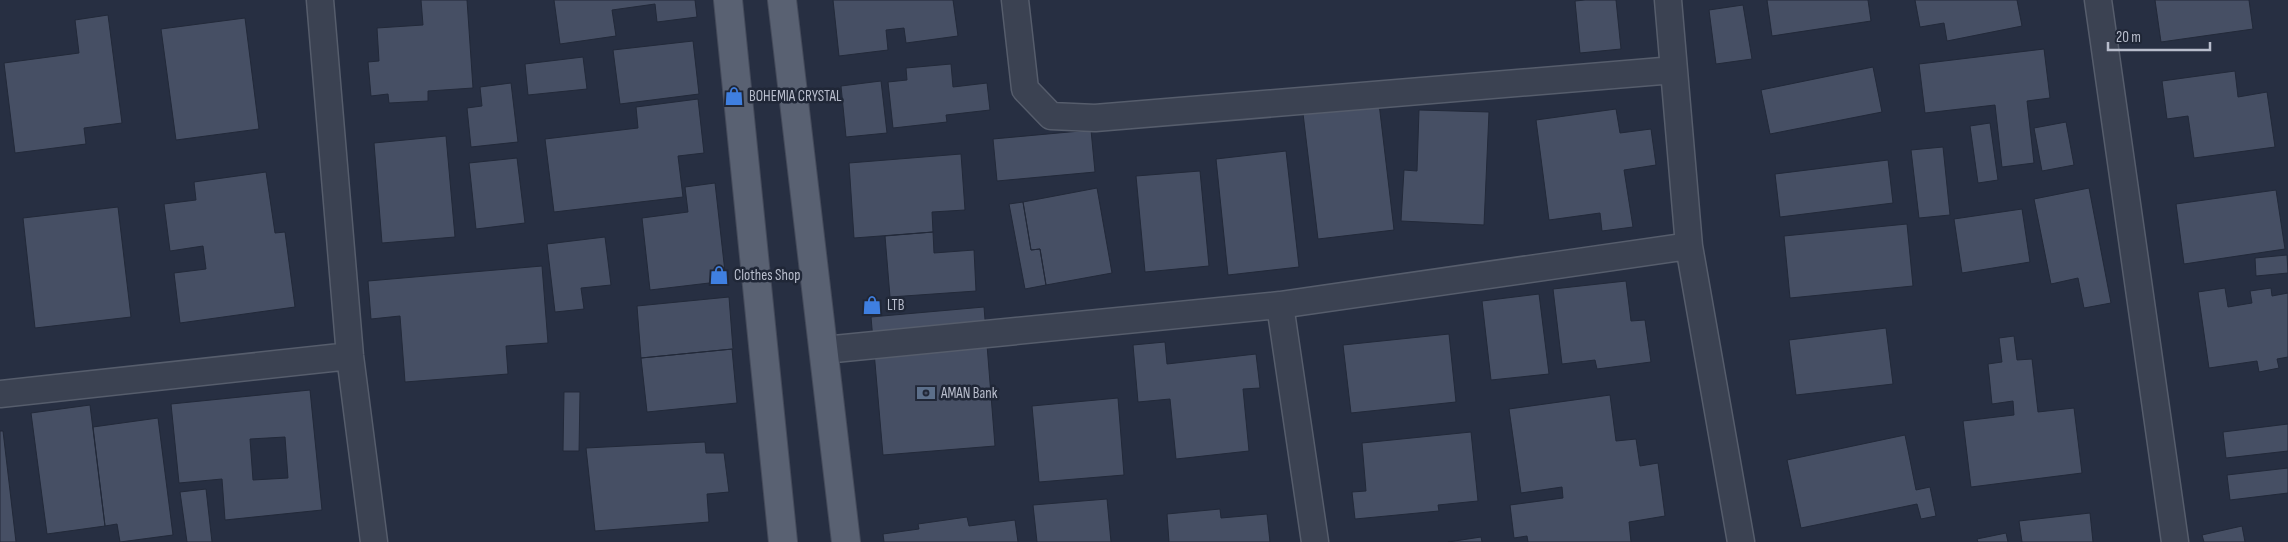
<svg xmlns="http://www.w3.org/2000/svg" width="2288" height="542" font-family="'Sofia Sans Condensed',sans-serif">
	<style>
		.building { fill: #464f64; stroke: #222939; fill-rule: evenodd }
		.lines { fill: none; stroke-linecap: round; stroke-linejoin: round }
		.street-casing { stroke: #565d6c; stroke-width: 29 }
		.primary-casing { stroke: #454b5b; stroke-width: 30 }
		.street { stroke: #3b4252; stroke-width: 26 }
		.primary { stroke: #596172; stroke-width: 28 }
		.labels { text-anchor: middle; stroke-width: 5; stroke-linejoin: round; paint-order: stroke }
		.poi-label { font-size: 15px; fill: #b8bdcc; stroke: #202737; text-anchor: start }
	</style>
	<rect width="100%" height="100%" fill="#272f42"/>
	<path class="building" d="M421 0H467L473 88 428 91V101L389 103 388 94 371 96 368 62 379 61 377 28 423 25Z
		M554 0H695L697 17 657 22 655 4 612 10 616 36 560 44Z
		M833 0H953L958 36 906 43 904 28 886 30 888 50 839 56Z
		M1585 0H1616L1621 49 1580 53 1575 1Z
		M1767 0H1868L1871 21 1772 36Z
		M1915 0H2017L2022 26 1947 41 1944 23 1920 27Z
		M2155 0H2249L2253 29 2161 42Z
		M1743 5 1752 59 1716 64 1709 10Z
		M108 15 122 123 84 128 86 144 15 153 4 63 79 53 75 20Z
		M245 18 259 129 176 140 161 29Z
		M693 41 699 94 620 104 613 50Z
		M2044 49 2050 98 2027 101 2034 163 2002 167 1995 105 1925 113 1919 64Z
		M583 57 587 89 528 95 525 64Z
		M951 64 953 87 987 83 990 110 946 115 947 122 893 128 888 82 907 80 906 68Z
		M1873 67 1882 112 1770 134 1761 90Z
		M2235 71 2238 97 2267 92 2275 147 2194 158 2188 116 2167 119 2162 81Z
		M881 81 887 133 846 137 841 86Z
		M511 83 518 142 471 147 467 108 482 106 480 87Z
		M1378 95 1394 230 1318 239 1302 105Z
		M698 99 704 153 678 156 683 197 554 212 545 139 638 128 636 107Z
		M1616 109 1620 133 1651 129 1656 165 1624 170 1633 227 1602 231 1600 213 1549 220 1536 120Z
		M1419 110 1489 112 1484 225 1401 221 1404 170 1417 171Z
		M2066 122 2074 165 2042 171 2034 128Z
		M1990 123 1998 180 1978 183 1970 126Z
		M1091 130 1095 172 997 181 993 139Z
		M446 136 455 237 382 243 374 143Z
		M1943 147 1950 215 1919 218 1911 150Z
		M1286 151 1299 267 1228 275 1216 159Z
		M961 154 965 210 932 212 933 232 854 238 849 163Z
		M517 158 525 223 476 229 469 163Z
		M1888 160 1893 203 1780 217 1775 174Z
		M1200 171 1209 266 1145 272 1136 176Z
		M266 172 275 233 285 232 295 307 180 323 174 273 206 269 203 246 170 251 164 204 196 200 194 182Z
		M715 183 726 281 650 290 642 218 688 212 685 187Z
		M1097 188 1112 273 1046 285 1040 249 1031 250 1023 202Z
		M2089 188 2111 303 2084 308 2078 278 2051 284 2034 199Z
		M2276 190 2285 249 2184 264 2176 204Z
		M1023 202 1031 250 1040 249 1046 285 1025 289 1009 204Z
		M118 207 131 317 35 328 23 218Z
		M2022 209 2030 262 1962 273 1954 219Z
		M1907 224 1913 286 1790 298 1784 236Z
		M933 232 934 253 974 250 976 291 890 297 885 236Z
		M605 237 611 285 581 288 584 309 555 312 547 244Z
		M2287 255 2288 273 2256 276 2255 258Z
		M542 266 548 343 506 346 508 374 405 382 400 316 371 319 368 281Z
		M1626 281 1631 321 1645 320 1651 362 1597 369 1595 360 1562 364 1553 289Z
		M2225 288 2228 307 2252 303 2250 291 2271 288 2272 296 2288 293V357L2277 359 2279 368 2259 372 2257 361 2209 368 2198 292Z
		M1539 294 1549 374 1491 380 1482 301Z
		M729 297 733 349 641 358 637 306Z
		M984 307 995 446 883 455 871 317Z
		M1886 328 1893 384 1796 395 1789 340Z
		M1449 334 1456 402 1351 413 1343 345Z
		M2014 336 2017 360 2032 359 2038 412 2074 408 2082 473 1971 487 1963 421 2014 415 2013 401 1992 404 1988 364 2002 362 1999 338Z
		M1165 342 1167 364 1256 354 1260 388 1243 389 1249 451 1176 459 1170 399 1138 402 1133 345Z
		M732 349 737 403 647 412 641 358Z
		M310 390 322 510 225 520 222 479 179 483 171 404ZM285 437 288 478 253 480 250 439Z
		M564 392H580L579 451H563Z
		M1610 395 1616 441 1636 439 1640 466 1658 463 1665 516 1629 522 1631 542H1528L1527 536 1514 538 1510 505 1563 498 1562 487 1521 493 1509 409Z
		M1118 398 1124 475 1039 482 1032 406Z
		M90 405 105 526 47 534 31 413Z
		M158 418 173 535 120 542 117 524 105 526 93 427Z
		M2288 424V451L2226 458 2223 432Z
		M0 431H3L16 542H0Z
		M1471 432 1478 501 1438 505 1439 511 1355 519 1352 492 1366 491 1362 443Z
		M1905 435 1916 490 1930 487 1936 516 1921 519 1917 504 1801 528 1787 460Z
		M705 442 706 453H724L729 492 707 494 709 522 595 531 586 448Z
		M2288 468V493L2230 500 2227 475Z
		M206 489 212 542H187L180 492Z
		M1107 499 1111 542H1037L1033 505Z
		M1220 509 1221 518 1267 514 1270 542H1169L1167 514Z
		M2090 513 2093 542H2022L2019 521Z
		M967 517 969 526 1015 520 1018 542H884L883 534 919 529 918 524Z
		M2242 526 2245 542H2204L2202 535Z
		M2006 533 2008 542H1978L1977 539Z
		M1481 537 1482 542H1448Z"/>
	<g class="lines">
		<g class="street-casing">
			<path id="street" d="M320 0 350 356 374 542
				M1015 0 1025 89 1051 116 1095 118 1674 70
				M1668 0 1689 246 1741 542
				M2098 0 2175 542
				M1280 305 1315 542
				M824 350 1280 305 1689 246
				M0 394 350 356"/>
		</g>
		<g class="primary-casing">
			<path id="primary" d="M728 0 783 542
				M782 0 846 542"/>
		</g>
		<use href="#street" class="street"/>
		<use href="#primary" class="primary"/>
	</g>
	<defs>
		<g id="shop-bare" transform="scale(1.5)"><path d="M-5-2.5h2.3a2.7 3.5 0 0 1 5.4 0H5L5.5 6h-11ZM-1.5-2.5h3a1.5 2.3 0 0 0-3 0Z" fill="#3f7fe0" stroke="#202737" stroke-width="2.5" paint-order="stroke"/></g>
		<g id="bank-bare" transform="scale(1.5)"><path d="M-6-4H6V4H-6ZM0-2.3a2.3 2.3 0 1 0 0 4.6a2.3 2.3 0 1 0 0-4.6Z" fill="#5c6f8a" stroke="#202737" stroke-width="2.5" paint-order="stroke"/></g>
	</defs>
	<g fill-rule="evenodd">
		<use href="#shop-bare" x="734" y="96"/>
		<use href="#shop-bare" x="719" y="275"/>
		<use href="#shop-bare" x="872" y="305"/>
		<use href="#bank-bare" x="926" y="393"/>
	</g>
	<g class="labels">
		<g class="poi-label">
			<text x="749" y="101">BOHEMIA CRYSTAL</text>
			<text x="734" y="280">Clothes Shop</text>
			<text x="887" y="310">LTB</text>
			<text x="941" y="398">AMAN Bank</text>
		</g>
	</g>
	<path d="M2108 42v8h102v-8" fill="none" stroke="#b8bdcc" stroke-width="2.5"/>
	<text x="2116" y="42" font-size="15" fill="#b8bdcc" stroke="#202737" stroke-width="4" paint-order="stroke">20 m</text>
</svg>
